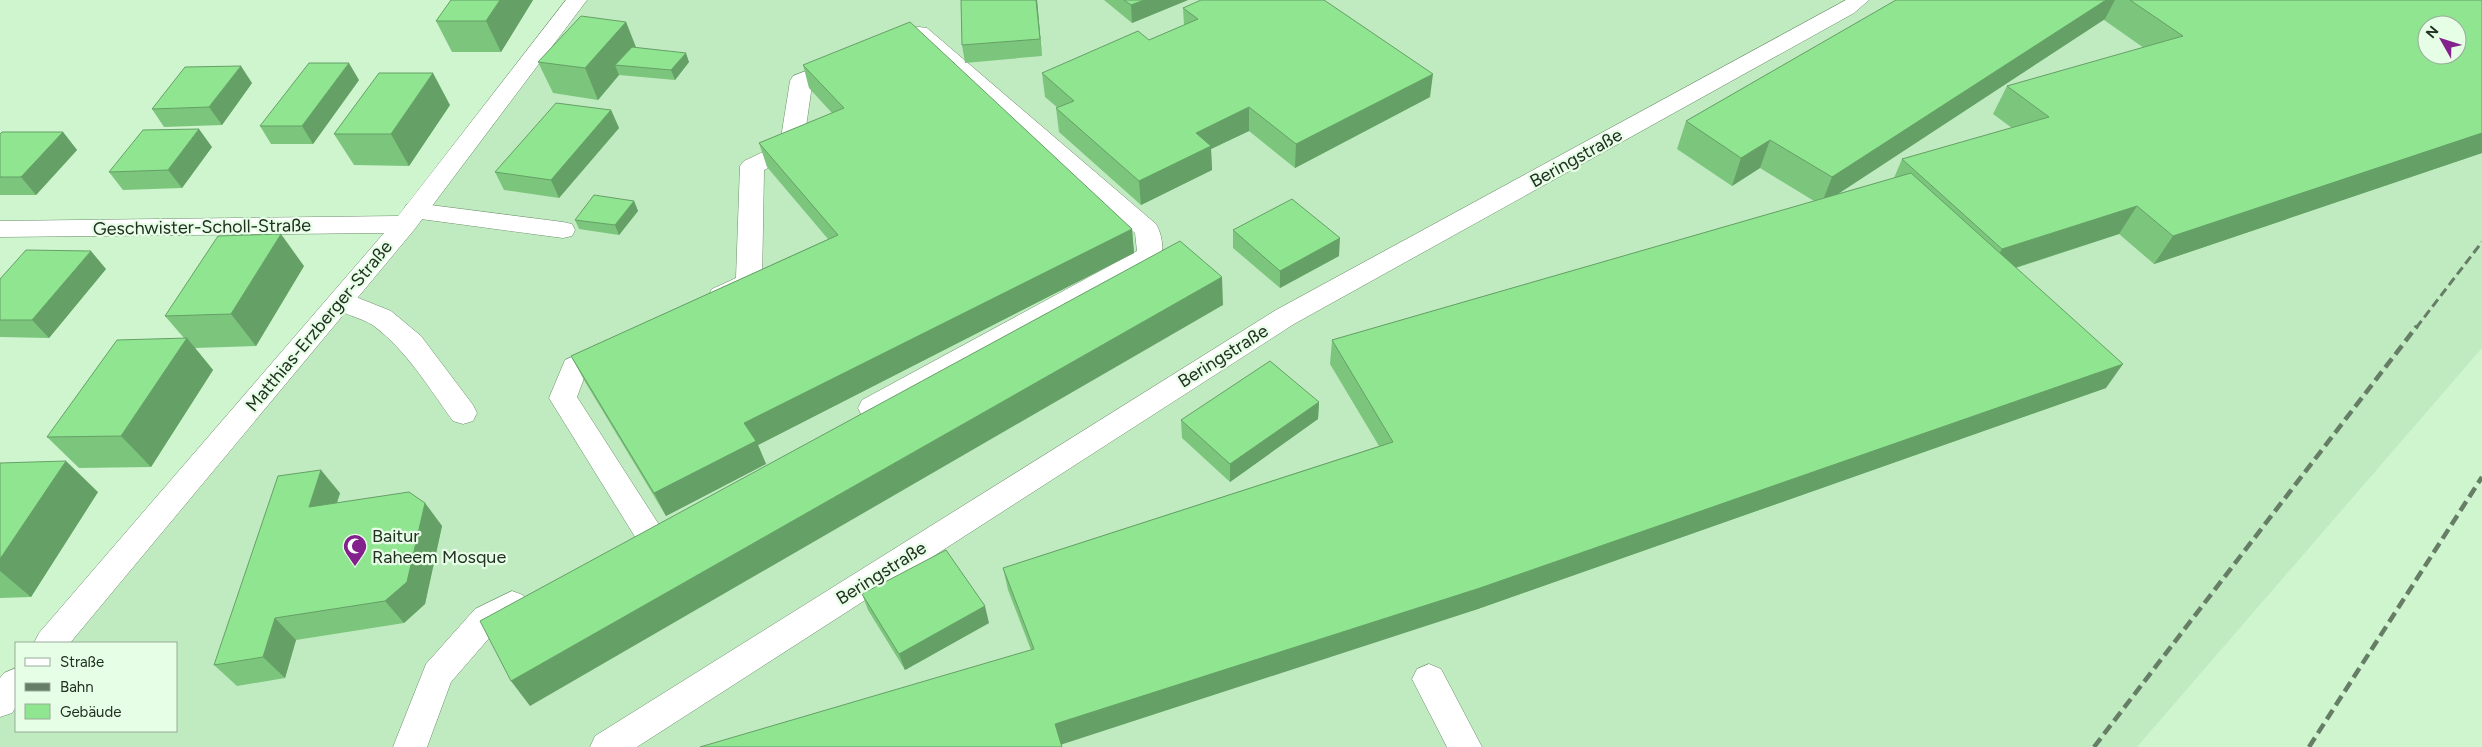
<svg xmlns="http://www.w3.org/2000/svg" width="2482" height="747" font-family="Figtree,sans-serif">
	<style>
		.built { fill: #c0ebc0; fill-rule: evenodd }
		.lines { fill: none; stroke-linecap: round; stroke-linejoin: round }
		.lane-casing { stroke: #6b8d6a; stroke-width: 1 }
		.street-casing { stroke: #6b8d6a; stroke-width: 1 }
		.lane { fill: #fff; fill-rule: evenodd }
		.street { fill: #fff; fill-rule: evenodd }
		.rail-far1 { stroke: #667d66; stroke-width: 3; stroke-dasharray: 9 4.5; stroke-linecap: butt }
		.rail { stroke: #667d66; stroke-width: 4.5; stroke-dasharray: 11 5.5; stroke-linecap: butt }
		.wall { fill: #7cc57d; fill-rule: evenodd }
		.shaded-wall { fill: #65a066 }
		.building { fill: #90e591; stroke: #65a066; fill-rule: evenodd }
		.labels { text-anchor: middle; stroke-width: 4.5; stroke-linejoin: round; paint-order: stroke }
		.street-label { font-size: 18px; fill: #223022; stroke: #e7fee6 }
		.poi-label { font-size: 18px; fill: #223022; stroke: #e7fee6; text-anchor: start }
	</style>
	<rect width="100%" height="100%" fill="#cff5cf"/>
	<path class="built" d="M577 0H2482V348L2137 747H0V702L16 683V731H176V643H50L405 224ZM2427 25H2457V55H2427Z"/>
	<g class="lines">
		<g class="lane-casing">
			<path id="lane" d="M919 27 927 28 1156 224C1162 234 1165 251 1159 261L882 416 872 419 862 416 858 408 862 400 1137 251 1135 233 911 38 908 33 911 28Z
				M842 57 850 59 853 64 850 69 812 85 803 148 799 153 764 170 762 283C754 297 727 307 712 303L708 296 712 289 736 278 740 166 744 161 780 144 790 81 793 76Z
				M415 203 563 222 572 224 575 230 572 236 563 238 406 217 403 211 406 205Z
				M341 291 391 311 421 336 473 405 477 413 473 421 463 424 453 421C429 388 407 351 374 326 360 316 337 315 328 300L332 293Z
				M610 340 620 343 624 350 620 357 586 373 577 397 663 531 659 540 648 543 637 540 549 398 565 360Z
				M512 591 523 595 528 605 523 615 497 629 451 682 427 747H393L426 664 475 609Z
				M1429 664 1441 669 1482 747H1447L1412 679 1417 669Z"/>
		</g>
		<g class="street-casing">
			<path id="street" d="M566 0H587L414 230 70 643H34L39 633 384 233 0 237V221L398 216Z
				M1846 0H1869L1854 13 1294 324 637 747H590L595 736 1276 310Z
				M16 668V707L12 713 0 717V678L4 673Z"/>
		</g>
		<use href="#lane" class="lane"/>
		<use href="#street" class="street"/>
		<path class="rail-far1" d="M2416 328 2482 242"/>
		<path class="rail" d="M2094 747 2417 326
			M2309 747 2482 477"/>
	</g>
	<path class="wall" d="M533 0 501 52H452L436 21Z
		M961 0H1037L1042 56 965 63 962 45Z
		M1104 0H1188L1132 23Z
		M1896 0H2482V153L2154 264 2119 234 2016 268 2106 388 1475 610 1031 650 1008 590 1003 568 1379 446 1330 364 1332 340 1814 201 1760 168 1732 186 1677 149 1686 121ZM2105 19 2104 20 2144 48 2007 86 1993 114 2012 128 1902 159 1894 178 1838 194Z
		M1183 8 1430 97 1295 168 1249 131 1211 149 1212 170 1141 205 1059 132 1056 108H1058L1045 97 1042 73 1149 40 1184 25Z
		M626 22 636 47 689 62 675 80 619 75 598 100 553 93 538 62Z
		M803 65 1132 229 1134 253 758 445 766 464 666 516 584 380 571 356 828 239 767 167 759 143 832 113 809 88Z
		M359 80 313 144H271L260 126Z
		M252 83 222 125 164 127 152 109Z
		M450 105 409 166 354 165 334 134Z
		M611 110 619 128 559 198 504 190 495 172Z
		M63 132 77 150 36 195H0V134Z
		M212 147 182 188 123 190 109 172Z
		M634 201 638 211 619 235 579 229 575 220Z
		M1233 230 1339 256 1280 288 1233 248Z
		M304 266 256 346 195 348 213 370 151 467 79 468 47 437 184 338 165 316Z
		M106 269 49 338 0 337V279Z
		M1319 402 1318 419 1230 482 1182 438 1181 420Z
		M0 463 98 492 31 597 0 598Z
		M340 493 337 503H425L442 526 425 604 404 623 296 640 285 678 237 686 214 665Z
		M862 594 989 623 905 670 868 610Z"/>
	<path class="shaded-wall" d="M500 0H533L501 52 486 21Z
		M1036 0H1037L1042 56 1040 39Z
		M1144 0H1188L1132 23 1131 5Z
		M2106 0H2115L2105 19 1821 205 1832 177Z
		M626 22 638 53 615 65 619 75 598 100 585 68Z
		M686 53 689 62 675 80 671 70Z
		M349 63 359 80 313 144 302 126Z
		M241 66 252 83 222 125 209 107Z
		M433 73 450 105 409 166 391 134Z
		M1433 74 1430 97 1295 168 1296 144Z
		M1249 107V131L1211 149 1212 170 1141 205 1139 181 1196 133Z
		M611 110 619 128 559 198 551 180Z
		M199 129 212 147 182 188 168 170Z
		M63 132 77 150 36 195 21 177Z
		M2482 133V153L2154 264 2173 236Z
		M1770 140 1760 168 1732 186 1741 158Z
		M634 201 638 211 619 235 615 225Z
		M2137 206 2119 234 1986 277 2002 249Z
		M1132 229 1134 253 758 445 766 464 666 516 654 493 744 423Z
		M281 234 304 266 256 346 231 314Z
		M1340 238 1339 256 1280 288V271Z
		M91 251 106 269 49 338 32 320Z
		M1222 277 1223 305 530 706 511 681Z
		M187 338 213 370 151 467 121 436Z
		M2123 364 2106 388 1475 610 1060 745 1055 724Z
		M1319 402 1318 419 1230 482V464Z
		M66 461 98 492 31 597 0 571V559Z
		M321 470 340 493 328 530 309 507Z
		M425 503 442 526 425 604 404 623 385 601Z
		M985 606 989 623 905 670 899 654Z
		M275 618 296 640 285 678 263 657Z"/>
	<path class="building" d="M451 0H500L486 21H436Z
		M961 0H1036L1040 39 962 45Z
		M1124 0H1144L1131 5Z
		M1201 0H1324L1433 74 1296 144 1249 107 1196 133 1211 146 1139 181 1056 108 1074 101 1042 73 1138 31 1149 40 1198 19 1183 8Z
		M1896 0H2106L1832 177 1770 140 1741 158 1686 121Z
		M2130 0H2482V133L2173 236 2137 206 2002 249 1902 159 2049 117 2007 86 2183 36ZM2427 25H2457V55H2427Z
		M581 16 626 22 585 68 538 62Z
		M910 22 1132 229 744 423 756 441 654 493 571 356 838 235 759 143 844 108 803 65Z
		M632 47 686 53 671 70 615 65Z
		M309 63H349L302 126H260Z
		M241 66 209 107 152 109 185 67Z
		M379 73H433L391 134H334Z
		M556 103 611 110 551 180 495 172Z
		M199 129 168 170 109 172 143 130Z
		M2 132H63L21 177H0V134Z
		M1911 173 2123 364 1480 588 1055 724 1062 747H700L1034 649 1003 568 1393 442 1332 340Z
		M594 195 634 201 615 225 575 220Z
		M1292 199 1340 238 1280 271 1233 230Z
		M281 234 231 314 165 316 218 236Z
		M1180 241 1222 277 511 681 480 621Z
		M26 250 91 251 32 320H0V279Z
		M187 338 121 436 47 437 117 340Z
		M1270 361 1319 402 1230 464 1181 420Z
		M66 461 0 559V463Z
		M321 470 309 507 409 492 425 503 407 582 385 601 275 618 263 657 214 665 278 476Z
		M946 550 985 606 899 654 862 594Z"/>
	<defs>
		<g id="mosque-pin" transform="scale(1.25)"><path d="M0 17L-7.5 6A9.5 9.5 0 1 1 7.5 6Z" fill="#83228c" stroke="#e7fee6"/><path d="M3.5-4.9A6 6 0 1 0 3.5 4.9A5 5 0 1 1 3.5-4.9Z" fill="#fff"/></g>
	</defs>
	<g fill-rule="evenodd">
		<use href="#mosque-pin" x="355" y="546"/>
	</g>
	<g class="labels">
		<g class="street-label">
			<text transform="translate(1576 158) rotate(-29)" y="6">Beringstraße</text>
			<text transform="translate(202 227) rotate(-1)" y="6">Geschwister-Scholl-Straße</text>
			<text transform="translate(319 326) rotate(-50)" y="6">Matthias-Erzberger-Straße</text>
			<text transform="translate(1223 356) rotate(-32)" y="6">Beringstraße</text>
			<text transform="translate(881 573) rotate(-32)" y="6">Beringstraße</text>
		</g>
		<g class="poi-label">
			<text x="372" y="542">Baitur<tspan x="372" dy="21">Raheem Mosque</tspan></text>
		</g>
	</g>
	<rect x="15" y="642" width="162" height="90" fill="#e7fee6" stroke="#98ac98"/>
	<rect x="25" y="658" width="25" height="8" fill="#ffffff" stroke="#98ac98"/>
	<text x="60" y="667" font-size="15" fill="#223022">Straße</text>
	<rect x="25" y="683" width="25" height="8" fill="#667d66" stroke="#98ac98"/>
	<text x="60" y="692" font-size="15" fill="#223022">Bahn</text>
	<rect x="25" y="704" width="25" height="15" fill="#90e591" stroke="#98ac98"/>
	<text x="60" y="717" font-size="15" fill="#223022">Gebäude</text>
	<g transform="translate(2442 40) rotate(309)"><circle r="24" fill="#e7fee6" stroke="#98ac98"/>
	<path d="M0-4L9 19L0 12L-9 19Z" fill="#83228c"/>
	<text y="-8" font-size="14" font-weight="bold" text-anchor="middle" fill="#223022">N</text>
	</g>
</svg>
